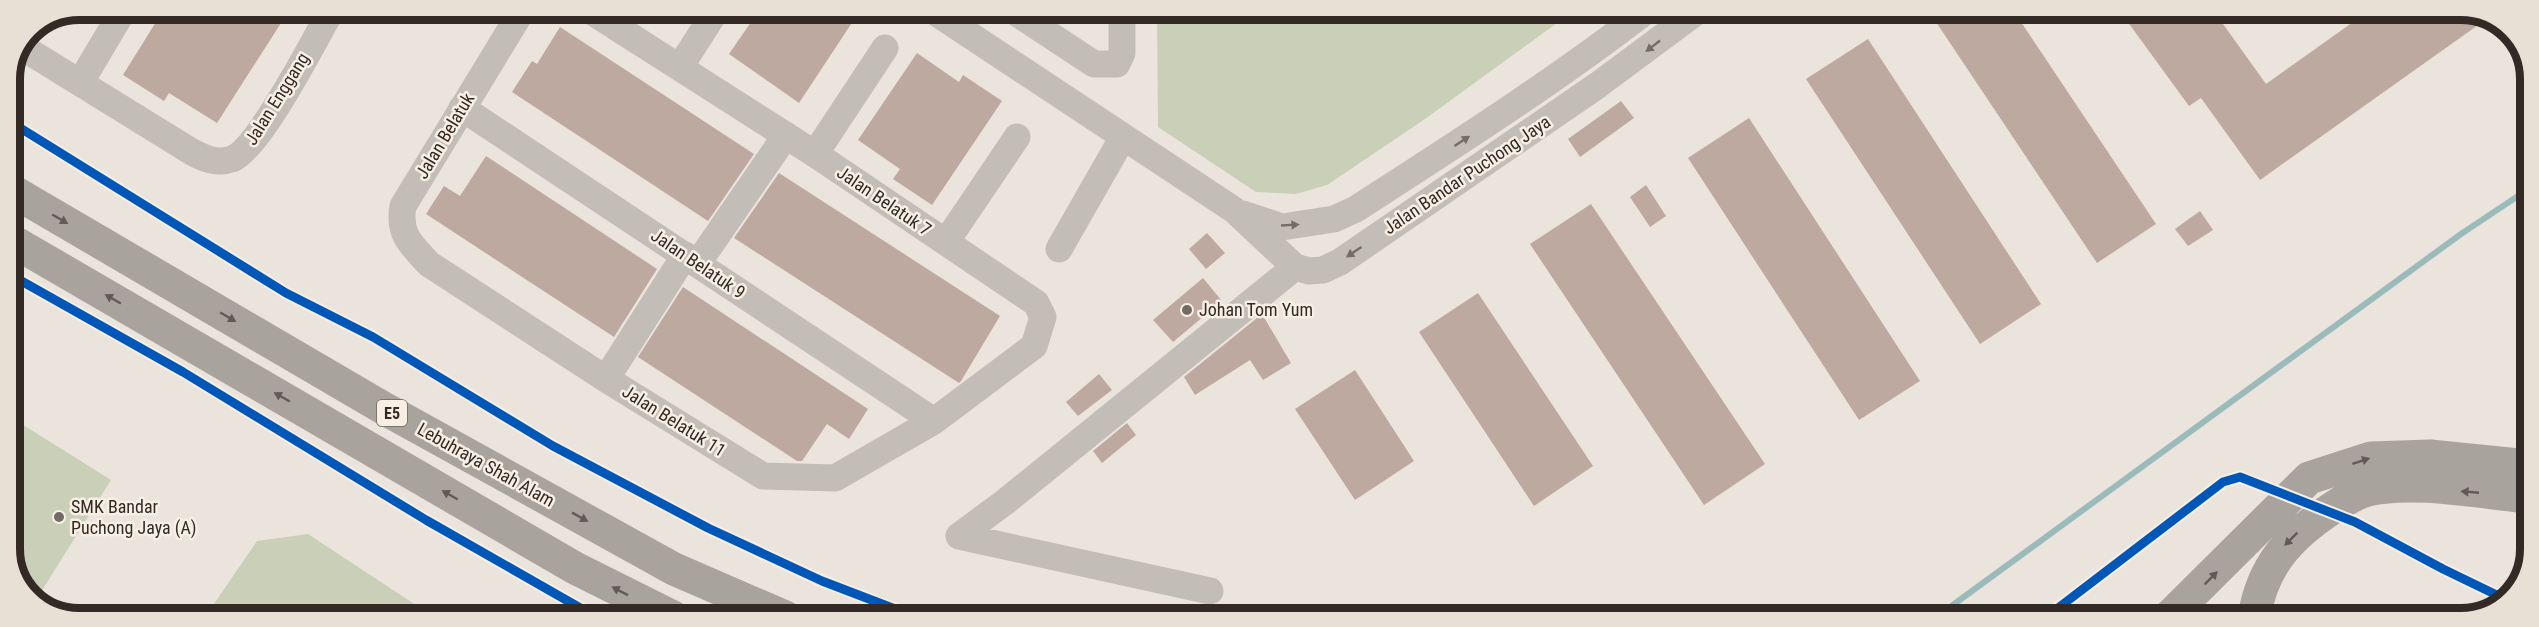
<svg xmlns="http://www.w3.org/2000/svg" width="2539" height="627" font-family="'Roboto Condensed',sans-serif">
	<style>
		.green { fill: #cacfb8 }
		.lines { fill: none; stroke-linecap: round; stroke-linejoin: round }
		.stream { stroke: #9bbaba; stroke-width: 6 }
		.building { fill: #bda9a0 }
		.path { stroke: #bcb5b0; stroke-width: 4; stroke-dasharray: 3 3; stroke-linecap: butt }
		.minor { stroke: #c3bdb7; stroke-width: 27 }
		.highway { stroke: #a9a39d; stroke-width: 33 }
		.cycleway-casing { stroke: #f8efe4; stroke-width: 13 }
		.cycleway { stroke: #0057b8; stroke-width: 9 }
		.oneway { fill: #746c67 }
		.oneway2 { fill: #625a56 }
		.poi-dot { fill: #736b66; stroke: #f8efe4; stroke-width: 2 }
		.labels { text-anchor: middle; stroke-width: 5; stroke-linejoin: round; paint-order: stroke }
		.shield { fill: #f8efe4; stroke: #6e655f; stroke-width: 1.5 }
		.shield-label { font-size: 16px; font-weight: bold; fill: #332a26 }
		.street-label { font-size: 18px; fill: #332a26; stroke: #f8efe4 }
		.poi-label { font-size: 18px; fill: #332a26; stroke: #f8efe4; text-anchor: start }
		.rim { fill: none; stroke: #332a26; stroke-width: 8 }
	</style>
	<rect width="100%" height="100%" fill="#eae4dd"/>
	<path class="green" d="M1157 10H1575L1425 119 1336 179 1327 185 1296 194 1256 192 1158 127Z
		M9 416 111 480 36 600 26 595 10 557Z
		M308 534 434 617H205L257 541Z"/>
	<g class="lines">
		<path class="stream" d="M1935 618 2461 234 2530 188"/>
	</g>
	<path class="building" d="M164 9H290L217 123 169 93 164 101 123 75Z
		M760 9H861L799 103 729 54Z
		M1928 10H2013L2156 224 2097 263Z
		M2119 10H2213L2266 84 2370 10H2475L2488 18 2260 180 2201 98 2189 106Z
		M560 27 754 154 708 221 512 92 532 61 537 64Z
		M1868 39 2041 304 1980 344 1806 79Z
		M917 53 959 82 963 75 1002 101 932 205 893 179 900 169 858 140Z
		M1621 101 1634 118 1580 157 1568 139Z
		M1749 118 1920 381 1859 420 1688 158Z
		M486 156 657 269 614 337 426 214 444 186 460 196Z
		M779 173 1000 316 961 381 959 383 734 238Z
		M1646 185 1666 216 1650 227 1630 197Z
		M1591 204 1765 464 1704 505 1530 244Z
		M2200 211 2213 230 2188 246 2175 229Z
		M1207 233 1225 253 1206 269 1189 249Z
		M1203 278 1222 301 1173 342 1153 320Z
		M683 287 868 409 849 439 827 424 802 461H797L638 357Z
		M1478 293 1593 466 1534 506 1419 332Z
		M1262 314 1291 363 1263 380 1250 360 1195 395 1184 377Z
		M1355 370 1414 461 1355 500 1295 409Z
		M1099 374 1112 390 1078 416 1066 402Z
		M1127 423 1136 435 1102 463 1093 451Z"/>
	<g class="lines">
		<path class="path" d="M1565 10 1569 14"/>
		<path class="minor" d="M523 9 403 206C398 235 411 244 429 264L606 379 763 476 835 478 934 421 1034 346 1043 317 1036 303 815 154 588 9
			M932 10 1234 210 1295 267 1309 271 1323 270 1340 262 1598 85 1699 10
			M1012 10 1094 64H1117L1122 53V10
			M22 47 192 152C205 159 217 164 232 159 259 149 315 39 332 9
			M680 67 717 9
			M80 83 124 9
			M462 108 934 421
			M815 154 885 48
			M1243 214 1282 227 1334 219 1356 209C1455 145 1554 82 1647 10
			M946 242 1017 137
			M1059 249 1123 137
			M698 263 786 135
			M606 379 685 255
			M959 536 1005 502 1295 267
			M959 536 1210 591"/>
		<path class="highway" d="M9 189 385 409 674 569 785 617
			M9 239 575 568 673 617
			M2168 618 2309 478 2371 458 2430 456 2529 466
			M2254 618C2262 566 2289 537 2331 509 2342 502 2355 493 2368 490 2412 479 2483 493 2529 497"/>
		<g class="cycleway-casing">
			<path id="cycleway" d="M9 121 286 293 373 337 553 446 708 528 822 581 916 617
				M9 274 183 372 426 520 596 617
				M2045 618 2223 482 2240 477 2355 522 2443 569 2507 600"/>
		</g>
		<use href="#cycleway" class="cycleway"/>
	</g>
	<defs><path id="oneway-solid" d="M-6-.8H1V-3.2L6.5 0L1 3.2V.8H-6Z" transform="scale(1.5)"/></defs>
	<g class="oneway">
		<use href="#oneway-solid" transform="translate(1653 46) rotate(142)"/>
		<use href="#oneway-solid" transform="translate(1462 141) rotate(-33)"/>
		<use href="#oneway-solid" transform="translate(1290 225) rotate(-3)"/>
		<use href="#oneway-solid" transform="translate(1354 252) rotate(146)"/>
	</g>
	<g class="oneway2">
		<use href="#oneway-solid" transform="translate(60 219) rotate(30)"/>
		<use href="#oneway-solid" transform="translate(113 299) rotate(-150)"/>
		<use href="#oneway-solid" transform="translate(228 317) rotate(30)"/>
		<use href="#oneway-solid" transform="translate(282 397) rotate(-150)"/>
		<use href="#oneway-solid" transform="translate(2361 461) rotate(-18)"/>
		<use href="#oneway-solid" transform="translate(2470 492) rotate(-175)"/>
		<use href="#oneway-solid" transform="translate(450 495) rotate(-150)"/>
		<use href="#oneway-solid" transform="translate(580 517) rotate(29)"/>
		<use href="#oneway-solid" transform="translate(2291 539) rotate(135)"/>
		<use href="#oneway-solid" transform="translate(2211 578) rotate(-45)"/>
		<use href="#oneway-solid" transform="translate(620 591) rotate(-153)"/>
	</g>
	<g class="poi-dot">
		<circle cx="1187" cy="310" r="6"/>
		<circle cx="59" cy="517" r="6"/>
	</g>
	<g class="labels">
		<rect class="shield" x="377" y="400" width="30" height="26" rx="4.5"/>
		<g class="shield-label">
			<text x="392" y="419">E5</text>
		</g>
		<g class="street-label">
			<text transform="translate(277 99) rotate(-58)" y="6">Jalan Enggang</text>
			<text transform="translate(445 136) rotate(-59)" y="6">Jalan Belatuk</text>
			<text transform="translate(1467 175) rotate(-34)" y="6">Jalan Bandar Puchong Jaya</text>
			<text transform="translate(884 201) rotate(34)" y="6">Jalan Belatuk 7</text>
			<text transform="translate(698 264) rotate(34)" y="6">Jalan Belatuk 9</text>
			<text transform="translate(674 421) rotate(32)" y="6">Jalan Belatuk 11</text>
			<text transform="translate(486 465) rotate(29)" y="6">Lebuhraya Shah Alam</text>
		</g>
		<g class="poi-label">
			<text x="1199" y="316">Johan Tom Yum</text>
			<text x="71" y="513">SMK Bandar<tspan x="71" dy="21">Puchong Jaya (A)</tspan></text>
		</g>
	</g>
	<path d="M0 0H2539V627H0ZM79 20H2461A59 59 0 0 1 2520 79V549A59 59 0 0 1 2461 608H79A59 59 0 0 1 20 549V79A59 59 0 0 1 79 20Z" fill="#e8dfd5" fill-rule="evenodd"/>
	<path class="rim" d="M79 20H2461A59 59 0 0 1 2520 79V549A59 59 0 0 1 2461 608H79A59 59 0 0 1 20 549V79A59 59 0 0 1 79 20Z"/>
</svg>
